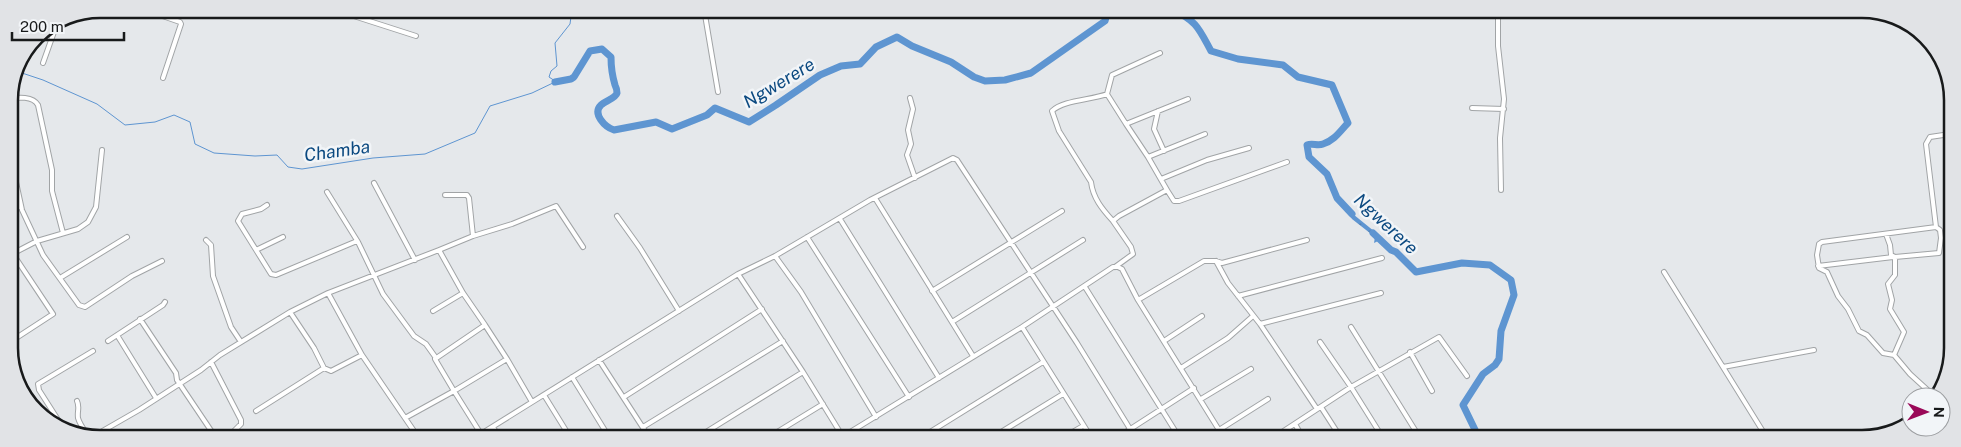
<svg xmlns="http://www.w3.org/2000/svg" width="1961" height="447" font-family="'Public Sans',sans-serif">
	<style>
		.water { fill: url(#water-ripples) }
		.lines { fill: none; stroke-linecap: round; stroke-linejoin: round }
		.stream { stroke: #5e95d1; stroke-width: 1 }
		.river { stroke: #5e95d1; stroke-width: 7 }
		.street-casing { stroke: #a1a4a6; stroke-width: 6 }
		.street { stroke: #fff; stroke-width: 4 }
		.labels { text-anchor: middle; stroke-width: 5; stroke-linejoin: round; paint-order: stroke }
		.water-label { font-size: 18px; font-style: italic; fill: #0b4980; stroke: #f2f5f8 }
		.rim { fill: none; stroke: #181a1b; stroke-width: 2.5 }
	</style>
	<defs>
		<pattern id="water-ripples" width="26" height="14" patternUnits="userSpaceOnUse" patternTransform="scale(1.25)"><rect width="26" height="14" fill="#5e95d1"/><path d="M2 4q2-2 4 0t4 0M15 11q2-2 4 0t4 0" fill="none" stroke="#4d79a9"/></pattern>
	</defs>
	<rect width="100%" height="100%" fill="#e5e8eb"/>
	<path class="water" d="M1337 198 1348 210 1380 236 1378 241 1374 243 1375 237 1352 219Z"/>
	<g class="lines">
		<path class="stream" d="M19 72 43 80 97 104 125 125 155 122 174 115 190 122 195 144 214 153 255 156 277 155 288 167 302 169 373 158 425 154 475 133 490 106 532 93 555 82
			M555 81 549 77 551 71 557 66 555 43 570 24 572 9"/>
		<path class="river" d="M1173 10C1197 21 1199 29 1211 51L1238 59 1283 65 1298 77 1332 85 1348 123C1340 131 1335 140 1323 144 1318 146 1312 143 1307 145L1309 157 1327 174 1337 198 1352 214
			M555 82 571 79 574 77 590 51 602 49 611 57C611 67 612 75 615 85 616 87 617 91 617 93 616 98 605 101 601 105 592 114 605 127 614 130L656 122 672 129 707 115 715 108 749 122 776 105 820 75 841 66 860 64 876 47 897 37 912 46 951 62 974 77 985 81 1005 80 1031 73 1105 21 1108 10
			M1373 233 1391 250 1396 252 1416 272 1462 263 1490 265 1511 280 1514 295 1501 331 1499 359 1495 365 1483 374 1463 405 1479 438"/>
		<g class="street-casing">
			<path id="street" d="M148 9 151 12 180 22 181 24 163 78
				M332 9 416 36
				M704 9 718 92
				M1268 10 1275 14 1389 15 1498 13V10
				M1498 13V46L1504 99 1500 138 1501 190
				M43 63 54 32 47 28
				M1107 94 1126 124
				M910 98 913 109 908 130 911 144 907 155 915 178
				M9 99C18 97 33 96 38 105L52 170V191L63 233
				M1472 108 1504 109
				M1158 111 1154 129 1164 151
				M9 150 22 210 43 255 79 305 85 307 132 276 162 261
				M1148 157 1205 134
				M1161 179 1207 160 1249 148
				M374 183 415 260
				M1167 190 1174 201H1179L1287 162
				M327 192 358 242 383 294 414 336 426 344 436 358
				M10 193 20 207
				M875 198 973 356
				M267 205 261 209 242 214 238 221 271 274 276 275 357 241
				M617 216 640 248 679 311
				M840 219 939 378
				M1113 221C1102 209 1093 198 1091 182L1059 131 1052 111C1063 100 1092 100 1107 94L1112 75 1160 53
				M1886 234 1890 245 1891 255 1895 257V275L1888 284 1892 300 1890 309 1904 332 1894 355
				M473 236 512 224 556 206 583 247
				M807 237 909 397
				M206 240 211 245 213 276 231 327 241 342
				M256 250 283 237
				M10 255 37 241 78 229 88 222 96 207 102 150
				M775 256 801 292 876 417
				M1895 257 1939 253 1941 238 1940 230 1936 227
				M1216 261 1228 283 1260 324 1317 409
				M1818 266 1893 257
				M1115 267 1133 254 1131 247 1113 221 1119 216 1167 190 1148 157 1126 124 1188 99
				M1664 272 1767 438
				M738 274 803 372 843 437
				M60 278 127 237
				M1085 287 1179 437
				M932 291 1062 211
				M328 293 362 355
				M1238 296 1382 258
				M1138 300 1204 261H1216L1222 263 1307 240
				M433 311 463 293
				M290 312 314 348 324 368
				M140 319 176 373 177 380 214 435 219 437
				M952 322 1083 240
				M1260 324 1381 293
				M485 325 507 359
				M1022 327 1091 437
				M1351 327 1420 438
				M117 335 156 398
				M108 341 163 305 165 302
				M1164 341 1202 316
				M10 342 53 314 13 254
				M1320 342 1351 387 1383 438
				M1410 352 1432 391
				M599 360 649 437
				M211 362 241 420V424L233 432 224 437
				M1723 367 1814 350
				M1181 368 1228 338 1253 316
				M572 377 609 437
				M544 395 570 437
				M1933 395 1910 374 1894 355 1883 353 1867 335 1859 331 1848 309 1838 296 1827 272 1819 268 1817 255 1819 244 1822 242 1936 227 1926 144 1930 137 1950 134
				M624 397 762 309
				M1201 399 1251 369
				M77 401C80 407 77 411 78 418 80 425 85 431 89 437
				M1321 407 1341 438
				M256 411 324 368 331 371 362 355 418 437
				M405 418 454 391 435 359 485 325 463 293 439 250 473 236 469 198 467 195H445
				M1295 424 1303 438
				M62 426 39 390 38 384 93 351
				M493 427 499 437
				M643 427 783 341
				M1219 430 1268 399
				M481 434 454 391 507 359 532 402
				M92 437 139 410 201 370 220 355 290 312 328 293 439 250
				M476 437 738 274 775 256 870 200 953 158 957 160 1077 343 1135 437
				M698 437 803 372
				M769 437 823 404
				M842 437 1022 327 1113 267H1118L1122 269 1138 300 1224 438
				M922 437 1043 362
				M993 437 1063 394
				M1064 437 1083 426
				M1118 437 1194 388
				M1273 438 1351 387 1439 337 1467 376"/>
		</g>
		<use href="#street" class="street"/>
	</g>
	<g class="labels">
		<g class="water-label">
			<text transform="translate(779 83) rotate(-31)" y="6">Ngwerere</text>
			<text transform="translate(337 151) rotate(-8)" y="6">Chamba</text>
			<text transform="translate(1386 224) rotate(43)" y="6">Ngwerere</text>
		</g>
	</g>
	<path d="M0 0H1961V447H0ZM100 18H1862A82 82 0 0 1 1944 100V348A82 82 0 0 1 1862 430H100A82 82 0 0 1 18 348V100A82 82 0 0 1 100 18Z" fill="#e1e3e6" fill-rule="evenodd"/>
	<path class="rim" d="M100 18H1862A82 82 0 0 1 1944 100V348A82 82 0 0 1 1862 430H100A82 82 0 0 1 18 348V100A82 82 0 0 1 100 18Z"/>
	<g transform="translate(1926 412) rotate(91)"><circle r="24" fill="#f2f5f8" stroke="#9b9da0"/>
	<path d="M0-4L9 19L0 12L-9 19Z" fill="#9a0858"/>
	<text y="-8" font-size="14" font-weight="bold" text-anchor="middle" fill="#181a1b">N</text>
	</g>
	<path d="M12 32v8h112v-8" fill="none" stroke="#181a1b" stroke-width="2.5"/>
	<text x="20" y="32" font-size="15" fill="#181a1b" stroke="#f2f5f8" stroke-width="4" paint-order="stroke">200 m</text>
</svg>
